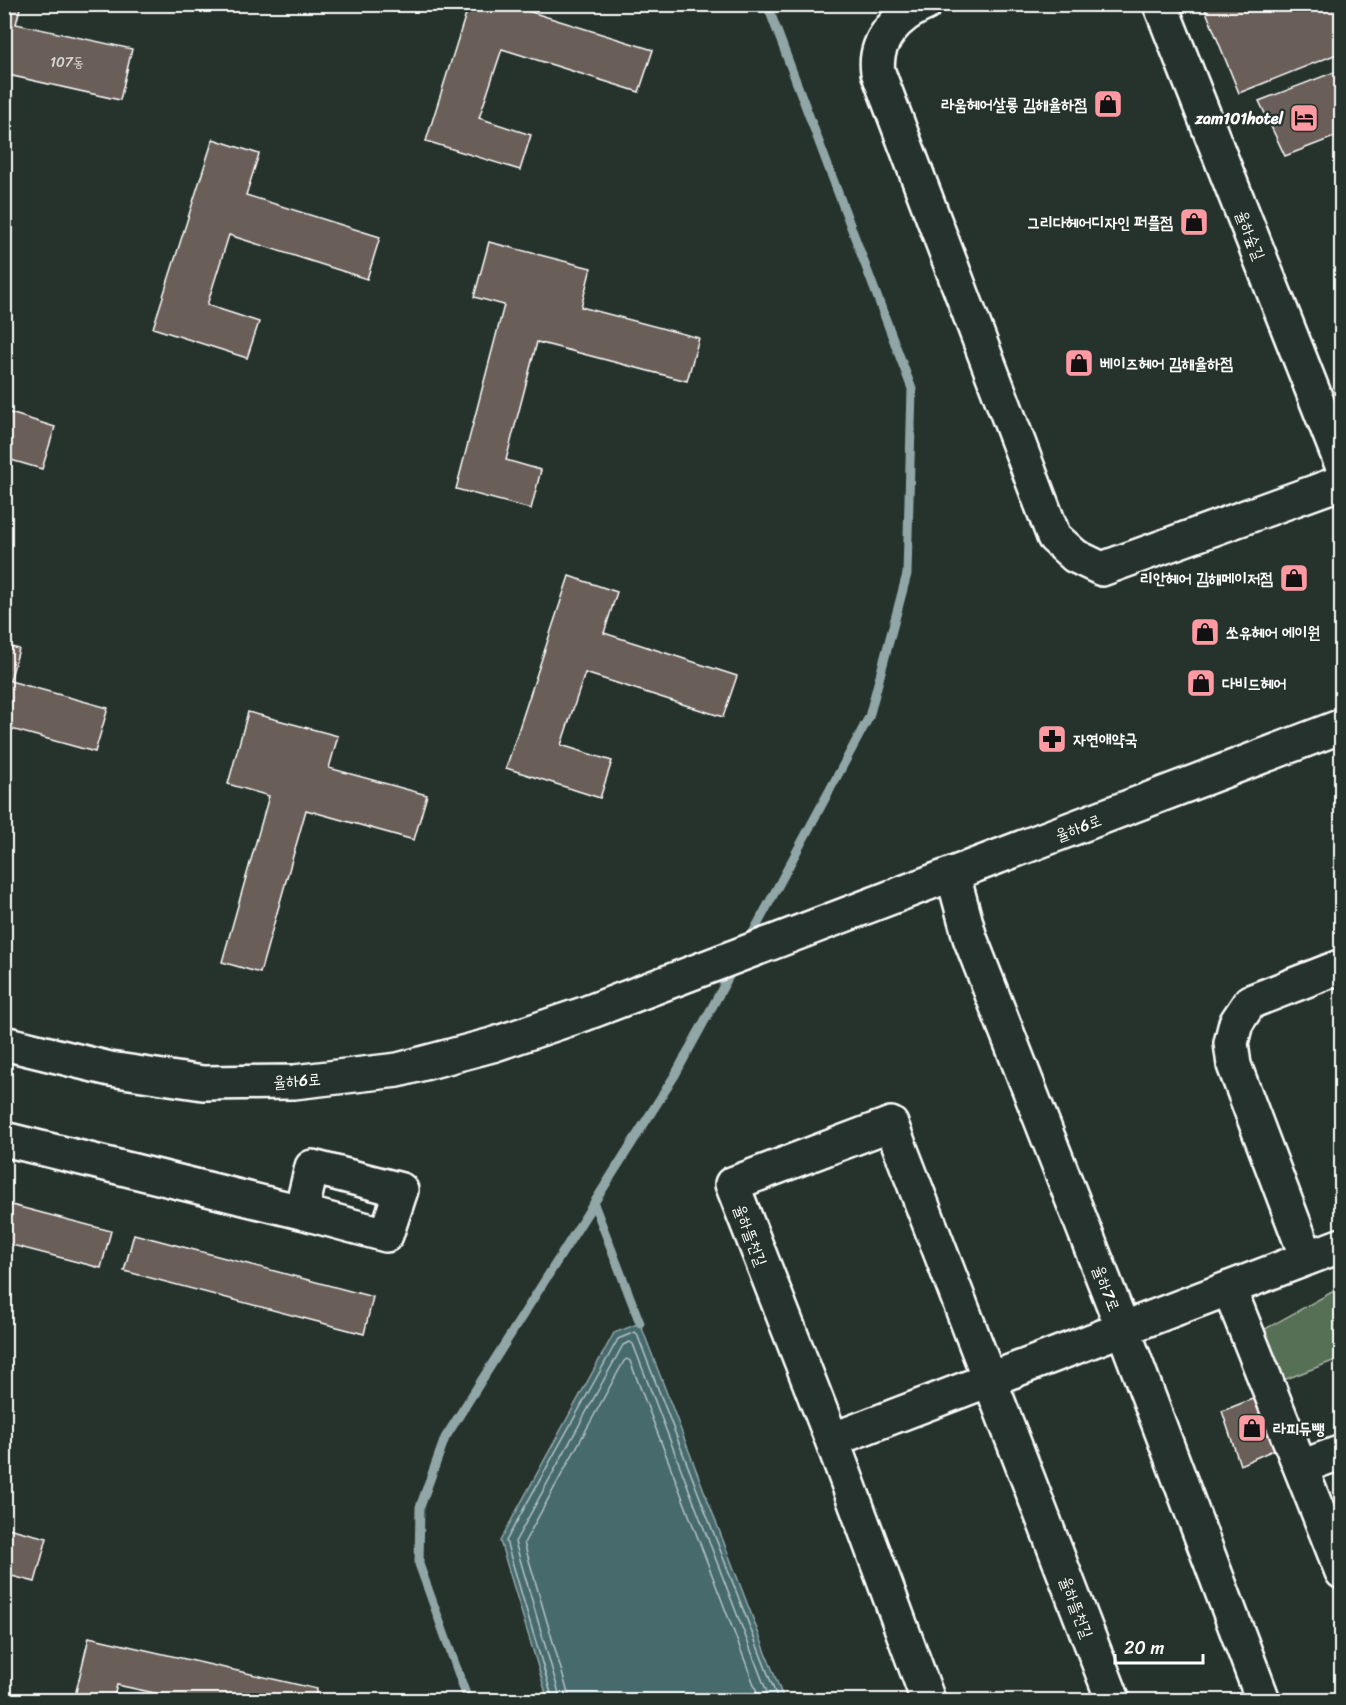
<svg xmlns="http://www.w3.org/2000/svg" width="1346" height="1705" font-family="Sriracha,'Poor Story',sans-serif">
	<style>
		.green { fill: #576f54; stroke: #abb7aa; stroke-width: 1.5 }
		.water { fill: #476a6d; stroke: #91a6a7; stroke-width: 1.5 }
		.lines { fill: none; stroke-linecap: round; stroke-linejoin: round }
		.shore { stroke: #b5c3c5; stroke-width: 1.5 }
		.stream { stroke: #91a6a7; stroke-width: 9 }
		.building { fill: #6b5e59; stroke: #fff; stroke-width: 1.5 }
		.minor-casing { stroke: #fff; stroke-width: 38 }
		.minor { stroke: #26332d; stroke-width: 33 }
		.labels { text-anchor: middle; stroke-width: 4.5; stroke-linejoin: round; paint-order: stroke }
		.number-label { font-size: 14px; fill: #dad7d6 }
		.poi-label { font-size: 16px; font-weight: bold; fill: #fff; stroke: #26332d; text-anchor: start }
		.street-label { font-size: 16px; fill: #fff; stroke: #26332d }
	</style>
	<rect width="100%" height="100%" fill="#26332d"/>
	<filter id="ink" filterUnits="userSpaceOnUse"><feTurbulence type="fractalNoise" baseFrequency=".0167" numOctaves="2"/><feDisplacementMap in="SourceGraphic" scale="12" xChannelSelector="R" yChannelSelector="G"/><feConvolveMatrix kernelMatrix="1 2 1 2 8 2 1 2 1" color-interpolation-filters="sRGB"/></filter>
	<g filter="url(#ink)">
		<path class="green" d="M1341 1287V1358L1268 1386 1249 1338Z"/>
		<path class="water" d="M640 1323 784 1700H548L500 1541 614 1333Z"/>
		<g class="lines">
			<path class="shore" d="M553 1700 506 1541 618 1339 635 1332 637 1334 778 1700
				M561 1700 515 1542 623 1345 630 1342 633 1344 770 1700
				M570 1700 524 1543 624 1361 627 1359 630 1361 760 1700"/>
			<path class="stream" d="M748 942 869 717 907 574 912 389 767 4
				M594 1204 640 1323
				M468 1700 419 1564 420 1507 445 1438 675 1075 734 967"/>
		</g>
		<path class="building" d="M4 4H21L16 24 132 49 120 100 8 75 4 88Z
			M469 4H519L518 8 653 50 639 92 502 49 479 118 531 135 520 170 426 141Z
			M1203 4H1342V52L1239 93Z
			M1342 69V134L1285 156 1259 101Z
			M213 139 259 154 246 195 380 237 367 279 229 235 207 305 259 322 247 358 153 328Z
			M489 242 591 268 581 307 699 338 687 381 537 342 506 460 541 470 531 509 456 489 504 305 474 297Z
			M4 411 55 427 42 469 4 458Z
			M569 576 617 592 604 633 737 676 723 717 585 673 561 745 612 761 600 798 506 768Z
			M4 645 19 649 10 681 108 708 95 752 4 727Z
			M248 712 338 736 329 768 427 795 414 840 306 810 260 973 222 962 269 796 228 784Z
			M4 1203 111 1231 101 1268 4 1243Z
			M134 1234 373 1297 364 1334 124 1271Z
			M1265 1394 1282 1446 1240 1465 1222 1411Z
			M4 1527 47 1538 35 1582 4 1574Z
			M89 1637 317 1689 314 1700H187L117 1685 113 1700H74Z"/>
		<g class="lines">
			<g class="minor-casing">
				<path id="minor" d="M925 4C898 15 873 41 878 72L1054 537 1075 556 1102 569 1342 482
					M1160 4 1342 465
					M953 875 970 938 1123 1329 1263 1700
					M4 1043 110 1069 203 1083 294 1082 398 1070 492 1045 584 1014 1342 726
					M4 1139 301 1212 386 1235 401 1190 312 1167 301 1212
					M1307 1258 1234 1065 1231 1043 1236 1023 1250 1002 1342 966
					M1229 1288 1342 1572
					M832 1440 1342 1245
					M1301 1467 1342 1452
					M928 1700 832 1440 732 1184 891 1124 1113 1700"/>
			</g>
			<use href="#minor" class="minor"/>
		</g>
	</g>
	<defs>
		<g id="shop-square" transform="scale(1.5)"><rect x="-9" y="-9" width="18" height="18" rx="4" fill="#ff9aa2" stroke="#26332d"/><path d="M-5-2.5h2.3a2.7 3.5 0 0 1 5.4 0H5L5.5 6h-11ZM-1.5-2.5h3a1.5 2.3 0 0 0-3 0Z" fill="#111"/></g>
		<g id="hotel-square" transform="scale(1.5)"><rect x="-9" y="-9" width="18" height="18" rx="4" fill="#ff9aa2" stroke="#26332d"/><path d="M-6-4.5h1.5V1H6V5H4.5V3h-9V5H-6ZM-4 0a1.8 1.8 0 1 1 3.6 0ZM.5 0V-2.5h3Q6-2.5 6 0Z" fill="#111"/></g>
		<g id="pharmacy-square" transform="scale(1.5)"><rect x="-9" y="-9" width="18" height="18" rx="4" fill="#ff9aa2" stroke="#26332d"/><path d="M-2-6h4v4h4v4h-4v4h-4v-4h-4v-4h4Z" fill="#111"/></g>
	</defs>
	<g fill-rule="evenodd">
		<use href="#shop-square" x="1108" y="104"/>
		<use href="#hotel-square" x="1304" y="118"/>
		<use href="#shop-square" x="1194" y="222"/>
		<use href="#shop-square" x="1079" y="363"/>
		<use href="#shop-square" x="1294" y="578"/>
		<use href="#shop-square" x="1205" y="632"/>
		<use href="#shop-square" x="1201" y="683"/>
		<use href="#pharmacy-square" x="1052" y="739"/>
		<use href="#shop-square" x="1252" y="1428"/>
	</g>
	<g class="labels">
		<g class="number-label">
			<text x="67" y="67">107동</text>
		</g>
		<g class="poi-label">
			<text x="1087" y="110" text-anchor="end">라움헤어살롱 김해율하점</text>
			<text x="1283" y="124" text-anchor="end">zam101hotel</text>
			<text x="1173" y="228" text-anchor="end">그리다헤어디자인 퍼플점</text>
			<text x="1100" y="369">베이즈헤어 김해율하점</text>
			<text x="1273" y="584" text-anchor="end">리안헤어 김해메이저점</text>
			<text x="1226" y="638">쏘유헤어 에이원</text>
			<text x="1222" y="689">다비드헤어</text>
			<text x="1073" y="745">자연애약국</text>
			<text x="1273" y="1434">라피듀뺑</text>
		</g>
		<g class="street-label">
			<text transform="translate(1251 235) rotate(68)" y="6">율하숲길</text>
			<text transform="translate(1078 827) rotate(-21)" y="6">율하6로</text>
			<text transform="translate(297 1080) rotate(-4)" y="6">율하6로</text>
			<text transform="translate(751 1235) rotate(69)" y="6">율하뜰천길</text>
			<text transform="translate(1107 1288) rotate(69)" y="6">율하7로</text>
			<text transform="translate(1077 1607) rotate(69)" y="6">율하뜰천길</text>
		</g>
	</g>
	<rect width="1346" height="1705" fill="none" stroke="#26332d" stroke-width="24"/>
	<rect x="12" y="12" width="1322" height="1681" fill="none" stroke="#fff" stroke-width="2" filter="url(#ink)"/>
	<path d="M1115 1654v9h88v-9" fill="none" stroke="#ffffff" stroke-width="3"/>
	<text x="1124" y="1654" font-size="18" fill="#ffffff" stroke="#26332d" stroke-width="4.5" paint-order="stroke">20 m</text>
</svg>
